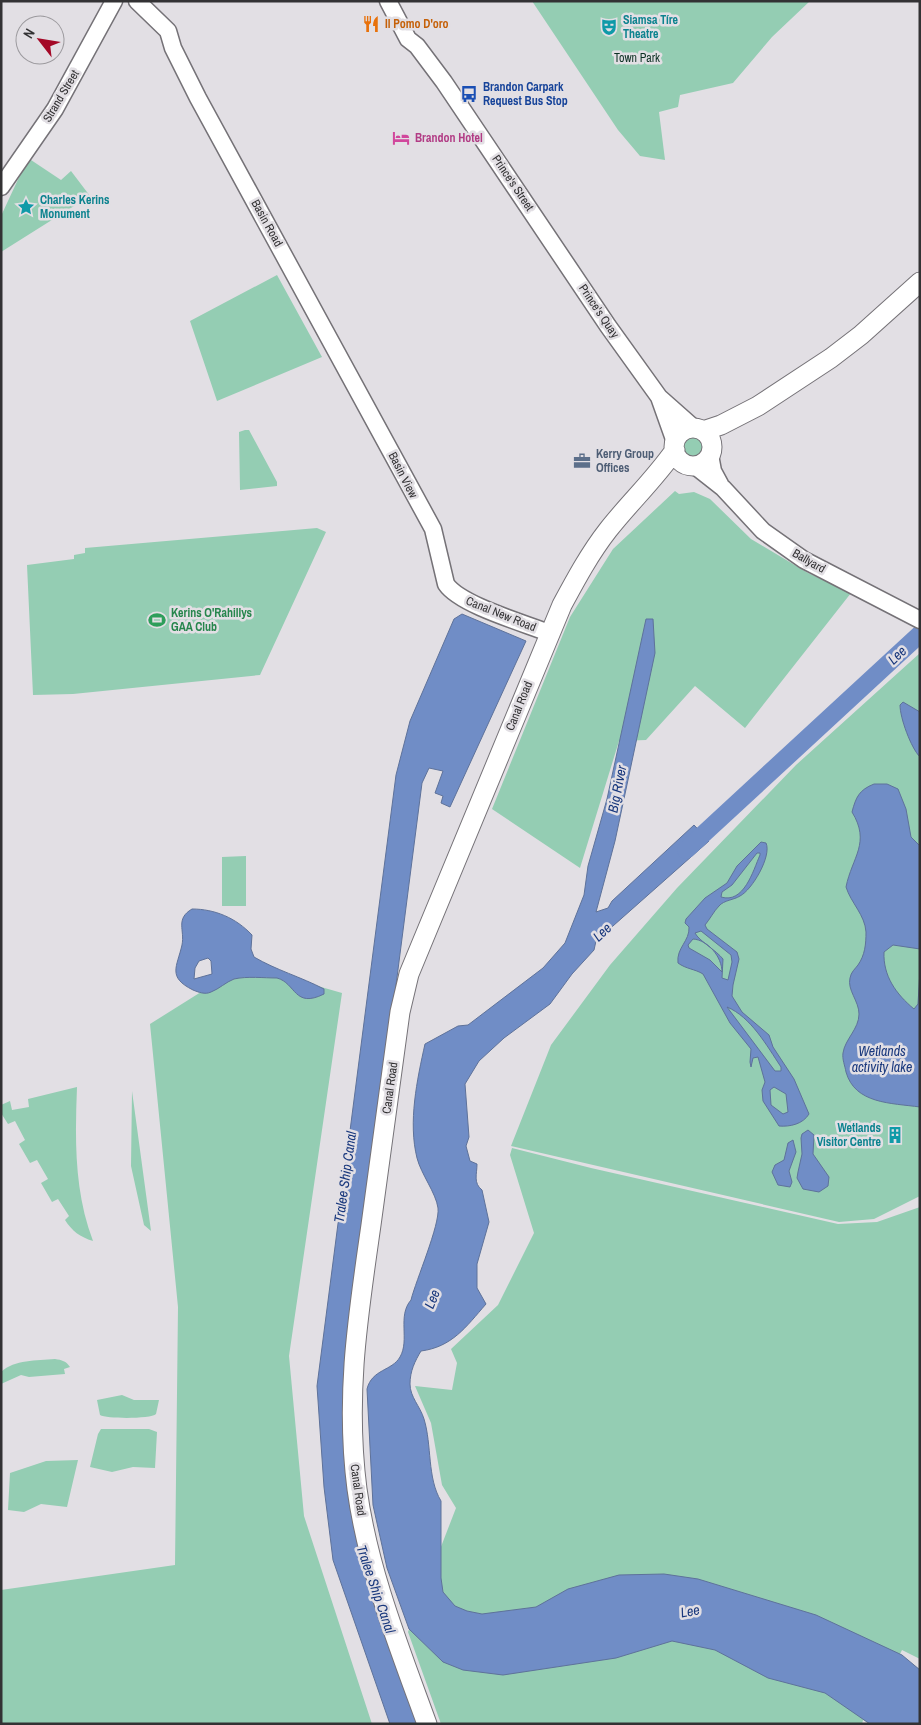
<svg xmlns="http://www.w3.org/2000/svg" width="921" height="1725" font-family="'Archivo Narrow',sans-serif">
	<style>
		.green { fill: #94cdb3 }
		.water { fill: #708dc6; stroke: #5e729a; fill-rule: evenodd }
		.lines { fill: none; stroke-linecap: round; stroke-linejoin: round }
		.river { stroke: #708dc6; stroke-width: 18 }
		.secondary-casing { stroke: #757277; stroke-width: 19 }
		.primary-casing { stroke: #757277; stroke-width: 21 }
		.secondary { stroke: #fff; stroke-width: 16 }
		.primary { stroke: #fff; stroke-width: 19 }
		.labels { text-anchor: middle; stroke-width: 5; stroke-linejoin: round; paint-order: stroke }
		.culture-label { font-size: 12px; font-weight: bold; fill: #0d838f; stroke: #e2dfe4; text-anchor: start }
		.food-label { font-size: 12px; font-weight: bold; fill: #c56008; stroke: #e2dfe4; text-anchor: start }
		.park-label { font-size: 12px; fill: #0d3124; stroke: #e2dfe4 }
		.transit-label { font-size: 12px; font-weight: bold; fill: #164399; stroke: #e2dfe4; text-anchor: start }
		.street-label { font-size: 12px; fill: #333234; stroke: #e2dfe4 }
		.hotel-label { font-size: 12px; font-weight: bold; fill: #b23c85; stroke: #e2dfe4; text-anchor: start }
		.service-label { font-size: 12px; font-weight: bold; fill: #4e5e75; stroke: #e2dfe4; text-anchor: start }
		.leisure-label { font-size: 12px; font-weight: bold; fill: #27864d; stroke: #e2dfe4; text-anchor: start }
		.water-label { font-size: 14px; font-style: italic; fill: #19387d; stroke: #e2dfe4 }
	</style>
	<rect width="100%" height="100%" fill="#e2dfe4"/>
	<path class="green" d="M532 1H810L772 37 733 83 680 95 678 107 659 112 665 160 640 156 618 130Z
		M28 158 61 180 71 171 90 196 1 252V216Z
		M277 275 322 357 217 401 190 321Z
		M245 430H249L277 482V486L240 490 239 432Z
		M688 435H696L705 444 703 456C695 463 687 462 681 453V441Z
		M675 491 679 494 694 492 710 499 751 539 808 573 851 593 745 728 695 686 646 740 619 741 580 868 492 809 570 617 613 549Z
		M317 528 326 532 260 675 73 694 33 695 27 565 74 559V555L85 553V548Z
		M920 653V1196L874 1219 839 1222 511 1146 551 1045 610 965 677 888 796 765Z
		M246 856V906H222V857Z
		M244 965 342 993 289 1356 304 1516 372 1724H1V1590L175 1565 178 1307 150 1024Z
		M77 1087C75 1139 74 1191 93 1241 80 1237 72 1231 65 1220L69 1216 58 1199 52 1202 41 1183 48 1179 37 1160 30 1163 19 1144 25 1140 15 1121 8 1124 1 1113V1105L10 1101 12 1110 29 1107 28 1099Z
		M132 1091 151 1231 144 1225 131 1166Z
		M512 1148 591 1168 838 1224 877 1222 920 1207V1659L902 1650 900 1654 920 1670 870 1724 863 1720 862 1724H441L408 1632 456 1508 442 1485 431 1423 415 1386 452 1390 457 1363 451 1349 498 1305 534 1233 510 1155Z
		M55 1359C62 1360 66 1361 70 1367L64 1369 65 1374 29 1377 21 1375 1 1384V1372C15 1359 36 1361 55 1359Z
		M122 1395 134 1400H159L156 1414C151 1419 107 1419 100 1415L97 1400Z
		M101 1429H149L157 1432 155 1468 133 1467 112 1472 90 1467 98 1434Z
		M78 1460 67 1507 41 1504 24 1512 8 1510 10 1473 46 1461Z"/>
	<path class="water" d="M462 614 526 641 450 807 441 803 443 796 435 793 443 771 429 768 422 783 352 1327 349 1459 419 1724H390L333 1560 324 1487 317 1386 396 775 410 721 454 619Z
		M646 619H653L655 653 615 841 596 912 608 908 612 901 694 825 709 841 596 941 594 950 572 974 550 1004 504 1038 479 1061 465 1084 469 1137 466 1146 470 1161 477 1164C477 1174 473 1183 482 1190L489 1222 477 1264V1288L486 1304C466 1327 452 1347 421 1351 415 1361 410 1371 410 1384 410 1397 420 1406 424 1419 432 1445 427 1478 441 1501V1578L443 1592 455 1606 467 1611 482 1614 536 1607 568 1589 619 1575 664 1574 698 1579 816 1615 902 1655 920 1670V1724H870L825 1693 768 1678 715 1650 672 1641 616 1658 503 1675 463 1670 443 1662 409 1629 387 1568 373 1505 367 1389C372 1369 392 1371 400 1357 410 1340 397 1316 411 1300 416 1280 440 1225 438 1208 436 1193 421 1174 417 1158 408 1122 417 1080 425 1044L458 1026 468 1025 543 968 565 943 584 895 588 866 607 799Z
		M903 702 920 712V757C911 748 900 718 900 705Z
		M874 784H887L898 789 906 809 911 837 920 846V949L893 945 884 952C883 976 896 994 914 1009L918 1004 920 970V1107C891 1103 855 1104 846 1072 845 1066 842 1059 843 1053 845 1039 859 1029 859 1014 859 1001 847 990 850 978 851 972 855 969 858 965 865 955 866 944 866 932 865 915 851 903 846 887 852 857 871 843 852 812 856 797 859 790 874 784Z
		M761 842 766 843C772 856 752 890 740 896 734 900 724 900 719 906 714 911 710 919 705 925L707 929 737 952 739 959 733 985 732 996 742 1012 769 1035 773 1047 794 1079 809 1114C803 1124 790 1127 779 1126L763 1101 762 1090 765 1082 758 1057 753 1058 751 1067 750 1062 751 1049 730 1023 703 974C695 969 686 969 678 963 676 948 690 941 689 927L685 923 686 919 705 898 727 883 737 866ZM757 853H760V855C753 871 744 904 721 897L722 892 732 885ZM701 931 731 955 732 962 728 980 722 978 723 959C716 950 699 941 695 933ZM693 939C708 940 722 957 722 972L710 960 689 948 688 945ZM727 1007C751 1017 767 1046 781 1067V1071H775ZM774 1087 786 1094 788 1112 783 1114 771 1105 770 1090Z
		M192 909C215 909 236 918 252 935L251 949 254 957C276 970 301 977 324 989V994C294 1009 296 983 277 978 264 978 247 976 234 979 226 982 219 989 211 992 205 995 198 992 193 990 167 977 177 967 182 945 185 930 175 919 192 909ZM208 958 211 961 212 974 194 979 195 968 199 961Z
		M808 1130 814 1135 813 1154 829 1177 828 1186 819 1192 803 1189 797 1178 798 1172 802 1154 801 1138 802 1134Z
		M793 1140 796 1152 789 1171 792 1182 790 1187 778 1185 772 1172 775 1165 784 1160 788 1143Z"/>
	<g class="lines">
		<path class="river" d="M686 850 920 634"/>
		<g class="secondary-casing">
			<path id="secondary" d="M137 1 168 31 173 48 198 98 433 529 446 584C460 605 524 623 549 633
				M388 1 408 39 417 46 444 82 608 326 659 397 694 428
				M1 187 55 109 114 1
				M659 397 675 442
				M710 455 713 471 720 484
				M695 466 723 488 763 531 804 560 920 620"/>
		</g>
		<g class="primary-casing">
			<path id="primary" d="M674 447a19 19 0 1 1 38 0a19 19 0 1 1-38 0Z
				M703 431 721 425 758 406 831 358 861 335 920 282
				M427 1724C399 1647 368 1570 357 1489 345 1396 358 1316 371 1225 381 1154 391 1083 400 1012L409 974 421 945 562 605C576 579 590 553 608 530 630 502 654 480 675 450"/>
		</g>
		<use href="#secondary" class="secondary"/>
		<use href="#primary" class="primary"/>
	</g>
	<defs>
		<g id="restaurant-bare" transform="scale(1.35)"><path d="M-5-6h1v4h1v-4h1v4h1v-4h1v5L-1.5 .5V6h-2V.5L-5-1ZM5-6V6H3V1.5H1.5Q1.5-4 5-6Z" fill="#e8710a" stroke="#e2dfe4" stroke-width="2.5" paint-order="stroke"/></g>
		<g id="theatre-bare" transform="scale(1.35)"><path d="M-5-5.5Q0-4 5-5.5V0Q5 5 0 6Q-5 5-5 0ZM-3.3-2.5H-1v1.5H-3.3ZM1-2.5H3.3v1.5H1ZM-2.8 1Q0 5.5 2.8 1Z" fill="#0f9aa8" stroke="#e2dfe4" stroke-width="2.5" paint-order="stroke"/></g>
		<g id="bus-bare" transform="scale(1.35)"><path d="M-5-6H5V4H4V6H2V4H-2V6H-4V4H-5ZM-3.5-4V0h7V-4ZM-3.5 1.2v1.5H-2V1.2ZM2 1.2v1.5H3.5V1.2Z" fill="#1a4fb4" stroke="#e2dfe4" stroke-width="2.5" paint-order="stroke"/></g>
		<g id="hotel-bare" transform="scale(1.35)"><path d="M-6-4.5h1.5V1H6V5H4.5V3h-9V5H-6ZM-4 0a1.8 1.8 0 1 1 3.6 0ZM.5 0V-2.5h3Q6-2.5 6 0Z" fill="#d1479c" stroke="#e2dfe4" stroke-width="2.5" paint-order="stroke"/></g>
		<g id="sight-bare" transform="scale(1.35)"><path d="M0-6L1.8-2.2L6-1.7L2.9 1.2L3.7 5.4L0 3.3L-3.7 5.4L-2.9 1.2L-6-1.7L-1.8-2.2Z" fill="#0f9aa8" stroke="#e2dfe4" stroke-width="2.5" paint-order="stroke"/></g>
		<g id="office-bare" transform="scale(1.35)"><path d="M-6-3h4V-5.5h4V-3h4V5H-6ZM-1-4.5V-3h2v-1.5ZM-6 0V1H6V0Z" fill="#5c6f8a" stroke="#e2dfe4" stroke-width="2.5" paint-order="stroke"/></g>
		<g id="stadium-bare" transform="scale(1.35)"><path d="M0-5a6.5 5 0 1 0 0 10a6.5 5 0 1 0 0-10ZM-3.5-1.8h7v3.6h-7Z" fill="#2e9e5b" stroke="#e2dfe4" stroke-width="2.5" paint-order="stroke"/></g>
		<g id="building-bare" transform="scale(1.35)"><path d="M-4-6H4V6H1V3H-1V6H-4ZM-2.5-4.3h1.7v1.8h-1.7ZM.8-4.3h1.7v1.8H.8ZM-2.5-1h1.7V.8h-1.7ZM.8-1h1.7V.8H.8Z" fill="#0f9aa8" stroke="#e2dfe4" stroke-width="2.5" paint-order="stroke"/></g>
	</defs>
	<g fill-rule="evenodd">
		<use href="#restaurant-bare" x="371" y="24"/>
		<use href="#theatre-bare" x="609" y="27"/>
		<use href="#bus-bare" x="469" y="94"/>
		<use href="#hotel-bare" x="401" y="138"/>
		<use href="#sight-bare" x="26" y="207"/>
		<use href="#office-bare" x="582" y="461"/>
		<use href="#stadium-bare" x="157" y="620"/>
		<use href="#building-bare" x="895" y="1135"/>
	</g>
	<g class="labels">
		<g class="culture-label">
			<text x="623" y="24">Siamsa Tíre<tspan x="623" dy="14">Theatre</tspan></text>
			<text x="40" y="204">Charles Kerins<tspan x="40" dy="14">Monument</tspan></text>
			<text x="881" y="1132" text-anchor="end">Wetlands<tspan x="881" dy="14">Visitor Centre</tspan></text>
		</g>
		<g class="food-label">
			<text x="385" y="28">Il Pomo D'oro</text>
		</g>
		<g class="park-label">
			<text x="637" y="62">Town Park</text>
		</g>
		<g class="transit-label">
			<text x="483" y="91">Brandon Carpark<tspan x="483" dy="14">Request Bus Stop</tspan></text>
		</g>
		<g class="street-label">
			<text transform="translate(61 96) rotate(-59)" y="4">Strand Street</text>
			<text transform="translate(513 183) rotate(56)" y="4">Prince's Street</text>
			<text transform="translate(267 223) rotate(61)" y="4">Basin Road</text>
			<text transform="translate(599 311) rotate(56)" y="4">Prince's Quay</text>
			<text transform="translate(403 475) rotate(63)" y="4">Basin View</text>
			<text transform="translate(809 561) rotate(30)" y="4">Ballyard</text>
			<text transform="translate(501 614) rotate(22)" y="4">Canal New Road</text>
			<text transform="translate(519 706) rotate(-68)" y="4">Canal Road</text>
			<text transform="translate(390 1088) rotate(-82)" y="4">Canal Road</text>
			<text transform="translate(358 1490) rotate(82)" y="4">Canal Road</text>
		</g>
		<g class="hotel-label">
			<text x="415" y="142">Brandon Hotel</text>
		</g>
		<g class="service-label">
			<text x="596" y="458">Kerry Group<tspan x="596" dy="14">Offices</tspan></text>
		</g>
		<g class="leisure-label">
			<text x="171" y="617">Kerins O'Rahillys<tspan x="171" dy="14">GAA Club</tspan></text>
		</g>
		<g class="water-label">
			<text transform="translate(897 655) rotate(-43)" y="5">Lee</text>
			<text transform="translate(617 789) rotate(-79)" y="5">Big River</text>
			<text transform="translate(602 932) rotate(-43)" y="5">Lee</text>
			<text x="882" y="1056">Wetlands<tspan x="882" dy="16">activity lake</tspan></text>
			<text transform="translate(345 1177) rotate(-82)" y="5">Tralee Ship Canal</text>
			<text transform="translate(432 1299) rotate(-68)" y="5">Lee</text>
			<text transform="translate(376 1589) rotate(71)" y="5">Tralee Ship Canal</text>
			<text transform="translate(690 1611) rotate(-10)" y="5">Lee</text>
		</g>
	</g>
	<rect width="921" height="1725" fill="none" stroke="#333234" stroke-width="5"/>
	<g transform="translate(40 40) rotate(301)"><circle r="24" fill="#e2dfe4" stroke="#9c9a9e"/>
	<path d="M0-4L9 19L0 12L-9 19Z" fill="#a40827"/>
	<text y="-8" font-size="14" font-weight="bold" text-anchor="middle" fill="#333234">N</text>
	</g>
</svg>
